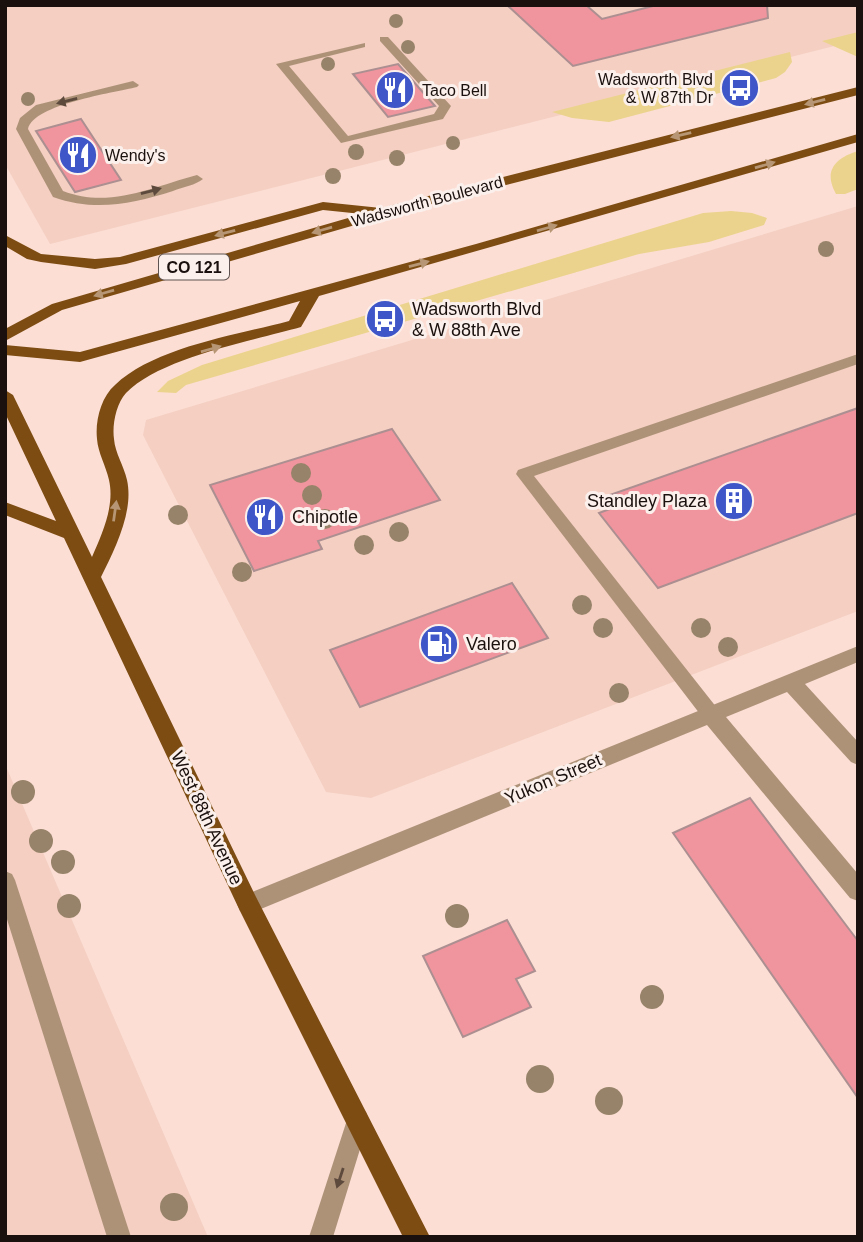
<svg xmlns="http://www.w3.org/2000/svg" width="863" height="1242" font-family="Arial,sans-serif">
	<style>
		.built { fill: #f4cfc2 }
		.green { fill: #ebd38d }
		.building { fill: #f0949d; stroke: #ac8f91; stroke-width: 2 }
		.lines { fill: none; stroke-linecap: round; stroke-linejoin: round }
		.service { fill: #ae9278; fill-rule: evenodd }
		.minor { fill: #ae9278; fill-rule: evenodd }
		.primary { fill: #7c4c12; fill-rule: evenodd }
		.tree { fill: #978369 }
		.oneway { fill: #5d4a3d }
		.oneway2 { fill: #b69674 }
		.labels { text-anchor: middle; stroke-width: 6; stroke-linejoin: round; paint-order: stroke }
		.far-poi-label { font-size: 16px; fill: #1a100d; stroke: #fcf0ec; text-anchor: start }
		.far-street-label { font-size: 16px; fill: #1a100d; stroke: #fcf0ec }
		.shield { fill: #fcf0ec; stroke: #5e5350; stroke-width: 2 }
		.shield-label { font-size: 16px; font-weight: bold; fill: #1a100d }
		.poi-label { font-size: 18px; fill: #1a100d; stroke: #fcf0ec; text-anchor: start }
		.street-label { font-size: 18px; fill: #1a100d; stroke: #fcf0ec }
	</style>
	<rect width="100%" height="100%" fill="#fcded4"/>
	<path class="built" d="M5 5H858V40L50 244 5 164Z
		M858 206V611L371 798 326 792 143 435 146 420Z
		M5 764 208 1237H5Z"/>
	<path class="green" d="M858 32V57L822 41Z
		M790 52 792 62 785 72 776 78 609 122 572 118 552 112Z
		M858 151V189L845 194H836C823 171 835 158 858 151Z
		M731 211 752 213 767 218 764 225 709 242 639 254 186 385 176 393 157 392 168 381 202 365 703 213Z"/>
	<path class="building" d="M507 5H586L602 19 657 5H767L768 18 573 66Z
		M398 64 435 106 388 117 353 74Z
		M81 119 121 180 75 192 36 131Z
		M858 408V513L658 588 599 513 615 507 607 496Z
		M392 429 440 500 318 541 322 549 254 571 210 485Z
		M512 583 548 638 360 707 330 650Z
		M750 798 858 941V1098L673 833Z
		M507 920 535 971 516 979 531 1007 463 1037 423 956Z"/>
	<g class="lines">
		<path class="service" d="M380 37H388L451 106 443 119 341 143 276 64 365 43V47L289 66 348 136 434 114 439 106 380 41Z
			M133 81 139 85 137 87C113 93 34 104 28 129L63 191C109 209 152 187 197 175L203 179C196 185 183 187 173 191 132 204 95 212 53 197L16 129 20 118 36 105Z
			M858 354V364L534 476 717 708 719 713 717 718 710 720 703 718 516 474 518 470Z
			M5 871 12 874 15 880 131 1237H107L5 913Z
			M358 1109 366 1112 369 1120 333 1237H309L347 1120 350 1112Z"/>
		<path class="minor" d="M858 646V662L805 684 858 742V765L851 762 787 692 726 717 858 874V901L850 898 707 725 256 911 248 914 240 911 237 904 240 897Z"/>
		<path class="primary" d="M858 87V95L393 214 62 310 5 341V329L52 304 362 214 323 210 126 264 95 269 41 262 27 259 5 246V235L41 254 95 259 120 257 323 202 381 208Z
			M858 134V142L319 296 301 327C252 341 161 357 126 393 116 404 112 425 114 439 115 453 124 466 127 480 134 511 115 549 101 577L256 897 430 1237H403L240 911 64 538 5 515V502L56 521 5 413V390L13 395 92 557C102 534 115 506 109 480 106 466 98 453 97 439 95 421 101 397 115 385 155 347 237 335 289 321L300 301 80 362 5 355V345L80 352 476 244Z"/>
	</g>
	<g class="tree">
		<circle cx="396" cy="21" r="7"/>
		<circle cx="408" cy="47" r="7"/>
		<circle cx="328" cy="64" r="7"/>
		<circle cx="28" cy="99" r="7"/>
		<circle cx="453" cy="143" r="7"/>
		<circle cx="356" cy="152" r="8"/>
		<circle cx="397" cy="158" r="8"/>
		<circle cx="333" cy="176" r="8"/>
		<circle cx="826" cy="249" r="8"/>
		<circle cx="301" cy="473" r="10"/>
		<circle cx="312" cy="495" r="10"/>
		<circle cx="178" cy="515" r="10"/>
		<circle cx="325" cy="519" r="10"/>
		<circle cx="399" cy="532" r="10"/>
		<circle cx="364" cy="545" r="10"/>
		<circle cx="242" cy="572" r="10"/>
		<circle cx="582" cy="605" r="10"/>
		<circle cx="603" cy="628" r="10"/>
		<circle cx="701" cy="628" r="10"/>
		<circle cx="728" cy="647" r="10"/>
		<circle cx="619" cy="693" r="10"/>
		<circle cx="23" cy="792" r="12"/>
		<circle cx="41" cy="841" r="12"/>
		<circle cx="63" cy="862" r="12"/>
		<circle cx="69" cy="906" r="12"/>
		<circle cx="457" cy="916" r="12"/>
		<circle cx="652" cy="997" r="12"/>
		<circle cx="540" cy="1079" r="14"/>
		<circle cx="609" cy="1101" r="14"/>
		<circle cx="174" cy="1207" r="14"/>
	</g>
	<defs><path id="oneway-solid" d="M-6-.8H1V-3.2L6.5 0L1 3.2V.8H-6Z" transform="scale(1.75)"/></defs>
	<g class="oneway">
		<use href="#oneway-solid" transform="translate(67 101) rotate(166)"/>
		<use href="#oneway-solid" transform="translate(151 191) rotate(-15)"/>
		<use href="#oneway-solid" transform="translate(340 1178) rotate(108)"/>
	</g>
	<g class="oneway2">
		<use href="#oneway-solid" transform="translate(815 102) rotate(166)"/>
		<use href="#oneway-solid" transform="translate(681 135) rotate(167)"/>
		<use href="#oneway-solid" transform="translate(765 165) rotate(-16)"/>
		<use href="#oneway-solid" transform="translate(547 228) rotate(-16)"/>
		<use href="#oneway-solid" transform="translate(322 230) rotate(164)"/>
		<use href="#oneway-solid" transform="translate(225 233) rotate(165)"/>
		<use href="#oneway-solid" transform="translate(419 264) rotate(-15)"/>
		<use href="#oneway-solid" transform="translate(104 293) rotate(164)"/>
		<use href="#oneway-solid" transform="translate(211 349) rotate(-16)"/>
		<use href="#oneway-solid" transform="translate(115 511) rotate(-82)"/>
	</g>
	<defs>
		<g id="bus-disc" transform="scale(2.0125)"><circle r="9.5" fill="#3f56c9" stroke="#fcf0ec"/><path d="M-5-6H5V4H4V6H2V4H-2V6H-4V4H-5ZM-3.5-4V0h7V-4ZM-3.5 1.2v1.5H-2V1.2ZM2 1.2v1.5H3.5V1.2Z" fill="#fff"/></g>
		<g id="restaurant-disc" transform="scale(2.0125)"><circle r="9.5" fill="#3f56c9" stroke="#fcf0ec"/><path d="M-5-6h1v4h1v-4h1v4h1v-4h1v5L-1.5 .5V6h-2V.5L-5-1ZM5-6V6H3V1.5H1.5Q1.5-4 5-6Z" fill="#fff"/></g>
		<g id="building-disc" transform="scale(2.0125)"><circle r="9.5" fill="#3f56c9" stroke="#fcf0ec"/><path d="M-4-6H4V6H1V3H-1V6H-4ZM-2.5-4.3h1.7v1.8h-1.7ZM.8-4.3h1.7v1.8H.8ZM-2.5-1h1.7V.8h-1.7ZM.8-1h1.7V.8H.8Z" fill="#fff"/></g>
		<g id="fuel-disc" transform="scale(2.0125)"><circle r="9.5" fill="#3f56c9" stroke="#fcf0ec"/><path d="M-5.5-6h7V0h2V4h1.3V-2.5L3-4.5l.8-.8L6-3V5H2.5V1h-1V6h-7ZM-4.2-4.7v3.2H.2V-4.7Z" fill="#fff"/></g>
	</defs>
	<g fill-rule="evenodd">
		<use href="#bus-disc" x="740" y="88"/>
		<use href="#restaurant-disc" x="395" y="90"/>
		<use href="#restaurant-disc" x="78" y="155"/>
		<use href="#bus-disc" x="385" y="319"/>
		<use href="#building-disc" x="734" y="501"/>
		<use href="#restaurant-disc" x="265" y="517"/>
		<use href="#fuel-disc" x="439" y="644"/>
	</g>
	<g class="labels">
		<g class="far-poi-label">
			<text x="713" y="85" text-anchor="end">Wadsworth Blvd<tspan x="713" dy="18">&amp; W 87th Dr</tspan></text>
			<text x="422" y="96">Taco Bell</text>
			<text x="105" y="161">Wendy's</text>
		</g>
		<g class="far-street-label">
			<text transform="translate(427 201) rotate(-15)" y="6">Wadsworth Boulevard</text>
		</g>
		<rect class="shield" x="159" y="254.5" width="70" height="25" rx="5"/>
		<g class="shield-label">
			<text x="194" y="273">CO 121</text>
		</g>
		<g class="poi-label">
			<text x="412" y="315">Wadsworth Blvd<tspan x="412" dy="21">&amp; W 88th Ave</tspan></text>
			<text x="707" y="507" text-anchor="end">Standley Plaza</text>
			<text x="292" y="523">Chipotle</text>
			<text x="466" y="650">Valero</text>
		</g>
		<g class="street-label">
			<text transform="translate(553 779) rotate(-23)" y="6">Yukon Street</text>
			<text transform="translate(207 818) rotate(65)" y="6">West 88th Avenue</text>
		</g>
	</g>
	<rect width="863" height="1242" fill="none" stroke="#1a100d" stroke-width="14"/>
</svg>
